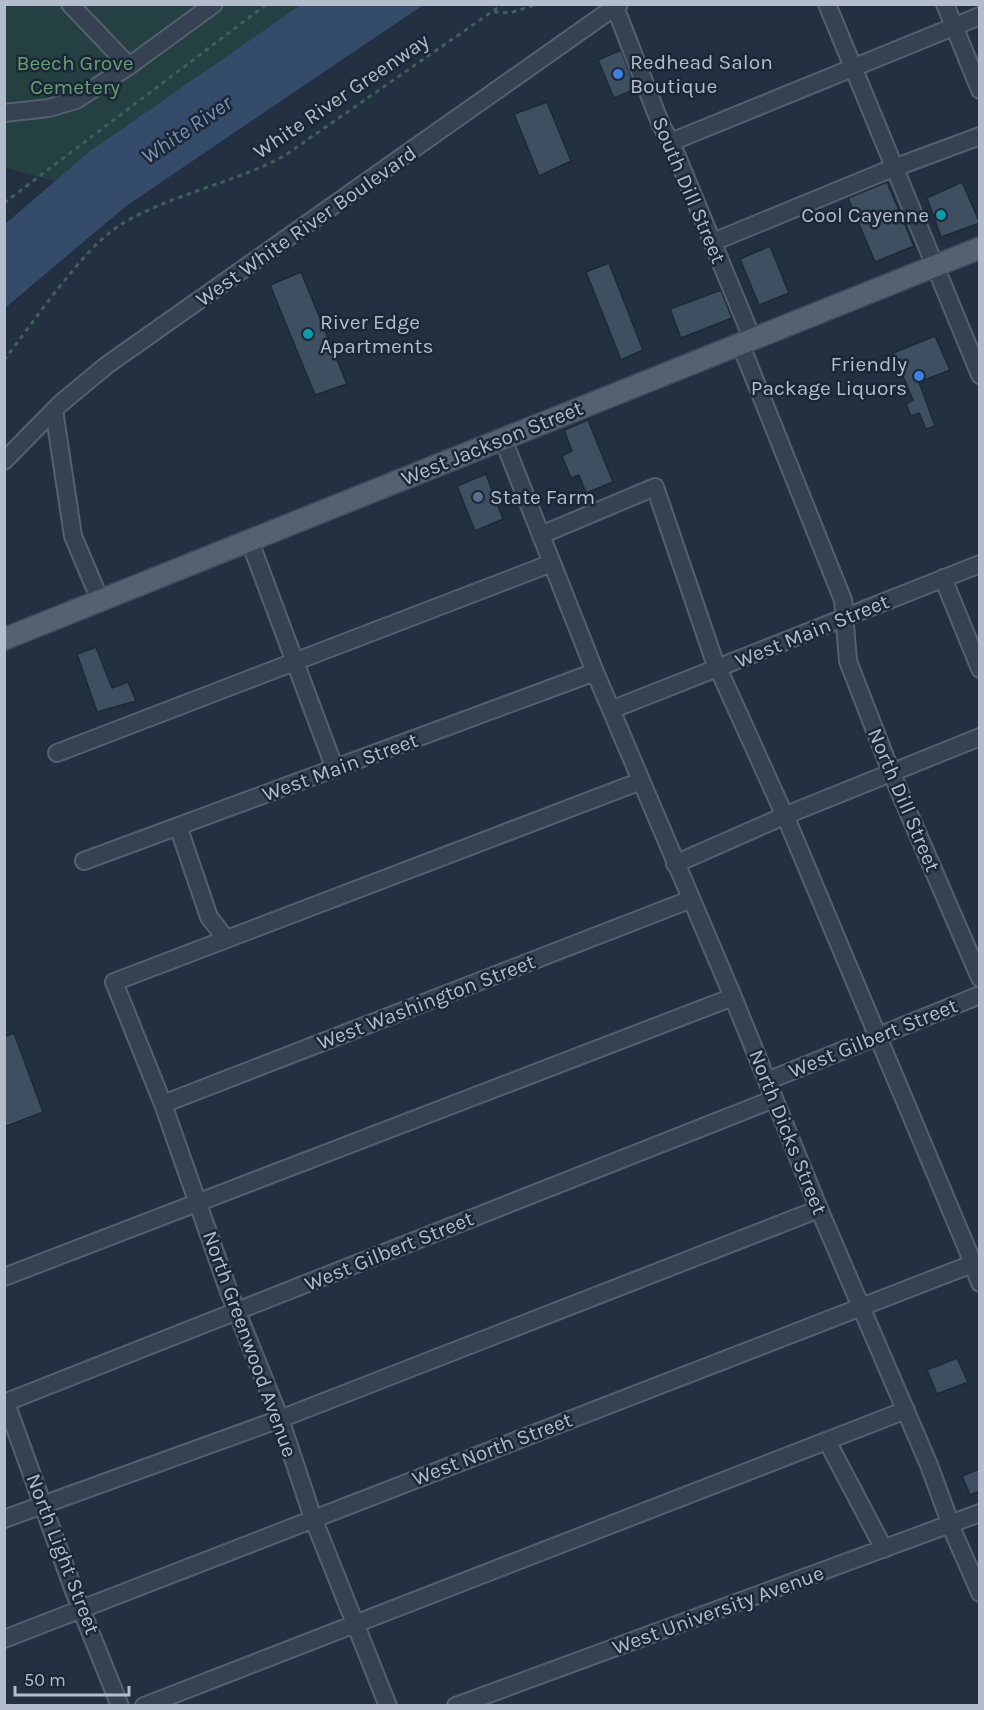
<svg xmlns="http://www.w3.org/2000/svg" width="984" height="1710" font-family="Karla,sans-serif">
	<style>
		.green { fill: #244042 }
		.water { fill: #344c6a }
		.building { fill: #3e4f61; stroke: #1d2938; stroke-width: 1.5 }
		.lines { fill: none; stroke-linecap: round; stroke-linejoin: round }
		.minor-casing { stroke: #54606e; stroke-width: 20 }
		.major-casing { stroke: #404b5a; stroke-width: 24 }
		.path { stroke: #425d5f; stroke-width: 3; stroke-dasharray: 4.5 4.5; stroke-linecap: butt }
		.minor { stroke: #364251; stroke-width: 16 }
		.major { stroke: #546171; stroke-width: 21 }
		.shop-dot { fill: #3f7fe0; stroke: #1b2736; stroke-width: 2 }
		.culture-dot { fill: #0f9aa8; stroke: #1b2736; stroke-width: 2 }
		.service-dot { fill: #5c6f8a; stroke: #1b2736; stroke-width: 2 }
		.labels { text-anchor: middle; stroke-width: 5; stroke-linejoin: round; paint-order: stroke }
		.poi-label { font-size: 21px; fill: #b3bdcb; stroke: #1b2736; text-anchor: start }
		.park-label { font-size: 21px; fill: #679f72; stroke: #1b2736 }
		.street-label { font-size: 21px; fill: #b3bdcb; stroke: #1b2736 }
		.water-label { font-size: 22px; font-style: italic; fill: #7794b6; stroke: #1b2736 }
	</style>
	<rect width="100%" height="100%" fill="#223041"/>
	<path class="green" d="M4 5H302L90 151 55 181 5 168Z"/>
	<path class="water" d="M302 4 423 5 126 206 5 308V224L90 151Z"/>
	<path class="building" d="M621 50 636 89 614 98 598 60Z
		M547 102 571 161 539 176 514 114Z
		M887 182 914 246 875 262 848 198Z
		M962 182 980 223 941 237 927 198Z
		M770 246 789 293 759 305 740 259Z
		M609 263 643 350 621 360 586 272Z
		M301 272 347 384 315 395 270 285Z
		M721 290 732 318 681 338 670 309Z
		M935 336 950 370 919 382 935 426 926 429 919 413 911 416 906 404 913 400 893 353Z
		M588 420 613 482 586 493 579 475 571 478 562 456 572 451 564 430Z
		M486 474 503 519 475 531 457 486Z
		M96 647 112 688 128 682 136 701 97 712 77 654Z
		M14 1033 43 1112 4 1127V1037Z
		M957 1358 968 1382 937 1394 927 1370Z
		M980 1469V1491L970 1495 962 1476Z"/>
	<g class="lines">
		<g class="minor-casing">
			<path id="minor" d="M70 4 129 66
				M827 4 980 375
				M945 4 980 90
				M615 7 661 125 671 142 752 338
				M4 113 49 108 76 100 129 66 214 4
				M671 142 980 16
				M713 242 883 172 980 136
				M740 343 843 600 848 661 891 772 980 978
				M54 410 73 536 100 600
				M503 439 595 672 733 997 819 1209 929 1465 955 1536 980 1593
				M4 461 60 404 107 365 619 4
				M541 535 655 487 713 657 789 825 968 1251 980 1283
				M249 539 335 769
				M943 578 980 669
				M611 710 980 564
				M57 753 552 563
				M178 826 209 917 226 939
				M84 861 595 672
				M675 864 784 816 980 737
				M767 1081 980 995
				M163 1104 689 900
				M4 1277 733 997
				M4 1403 774 1099
				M6 1403 75 1594 120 1706
				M827 1441 884 1549
				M4 1519 280 1419 819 1209
				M4 1639 980 1261
				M144 1706 906 1410
				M388 1706 313 1518 280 1419 229 1292 163 1104 114 982 641 781
				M456 1706 980 1513"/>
		</g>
		<g class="major-casing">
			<path id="major" d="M4 639 980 248"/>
		</g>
		<path class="path" d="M494 12 510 13 538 4
			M4 203 267 4
			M4 360C34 322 82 249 120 225 171 194 232 184 284 156L503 4"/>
		<use href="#minor" class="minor"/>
		<use href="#major" class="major"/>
	</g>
	<g class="shop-dot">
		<circle cx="618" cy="74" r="6"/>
		<circle cx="919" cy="376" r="6"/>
	</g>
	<g class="culture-dot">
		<circle cx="941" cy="215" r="6"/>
		<circle cx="308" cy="334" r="6"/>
	</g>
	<circle class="service-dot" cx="478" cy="497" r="6"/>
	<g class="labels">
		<g class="poi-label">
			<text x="630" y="69">Redhead Salon<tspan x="630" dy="24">Boutique</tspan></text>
			<text x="929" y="222" text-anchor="end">Cool Cayenne</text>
			<text x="320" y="329">River Edge<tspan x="320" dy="24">Apartments</tspan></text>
			<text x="907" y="371" text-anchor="end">Friendly<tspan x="907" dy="24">Package Liquors</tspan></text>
			<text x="490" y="504">State Farm</text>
		</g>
		<g class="park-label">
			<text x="75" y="70">Beech Grove<tspan x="75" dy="24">Cemetery</tspan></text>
		</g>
		<g class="street-label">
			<text transform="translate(341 96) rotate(-34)" y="7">White River Greenway</text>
			<text transform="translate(689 190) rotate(67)" y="7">South Dill Street</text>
			<text transform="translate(306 226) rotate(-35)" y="7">West White River Boulevard</text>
			<text transform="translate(492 443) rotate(-22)" y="7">West Jackson Street</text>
			<text transform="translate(812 631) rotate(-22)" y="7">West Main Street</text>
			<text transform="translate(340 767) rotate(-20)" y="7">West Main Street</text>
			<text transform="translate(904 800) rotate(67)" y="7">North Dill Street</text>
			<text transform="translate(426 1002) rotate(-21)" y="7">West Washington Street</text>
			<text transform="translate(873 1038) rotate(-22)" y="7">West Gilbert Street</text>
			<text transform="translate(788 1132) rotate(68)" y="7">North Dicks Street</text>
			<text transform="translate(389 1251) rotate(-22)" y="7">West Gilbert Street</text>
			<text transform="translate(250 1344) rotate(70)" y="7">North Greenwood Avenue</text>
			<text transform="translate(492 1449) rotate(-21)" y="7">West North Street</text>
			<text transform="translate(63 1554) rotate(69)" y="7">North Light Street</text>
			<text transform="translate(718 1610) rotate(-20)" y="7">West University Avenue</text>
		</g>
		<g class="water-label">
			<text transform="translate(186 129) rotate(-34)" y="8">White River</text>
		</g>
	</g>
	<rect width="984" height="1710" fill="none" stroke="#b3bdcb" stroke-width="12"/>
	<path d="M15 1686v9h114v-9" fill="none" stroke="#b3bdcb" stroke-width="3"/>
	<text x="24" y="1686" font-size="18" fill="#b3bdcb" stroke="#1b2736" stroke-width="4.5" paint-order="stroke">50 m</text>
</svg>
